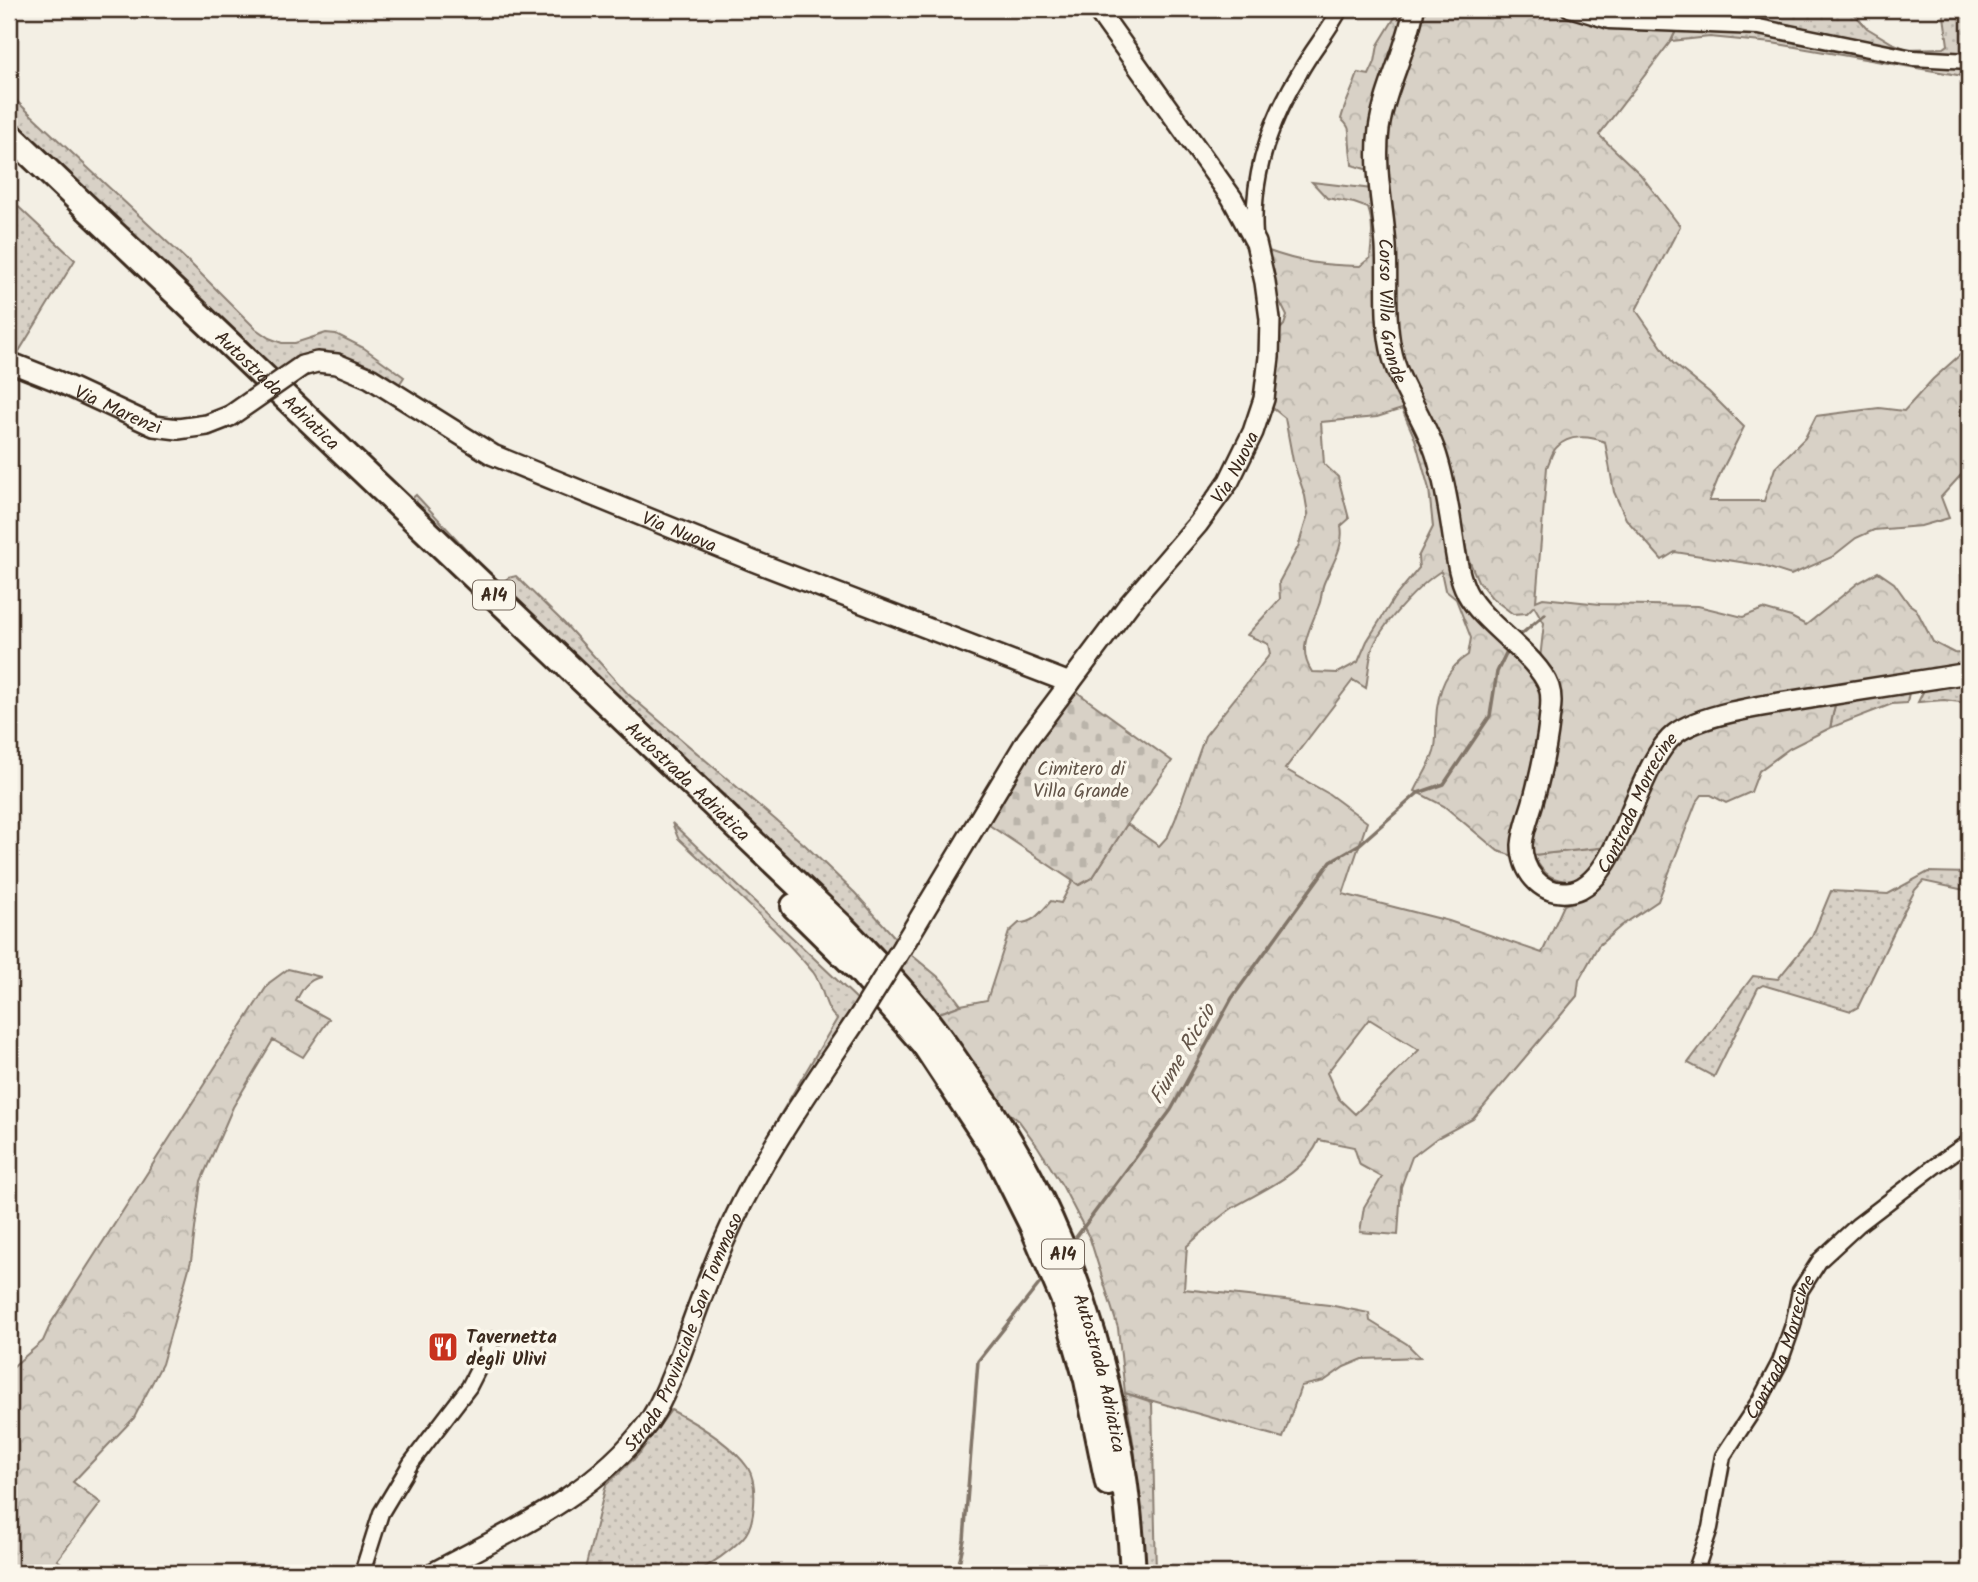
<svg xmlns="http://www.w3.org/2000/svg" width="1978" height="1582" font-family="Kalam,sans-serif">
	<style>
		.grass { fill: url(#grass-dots); stroke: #8a7e72; stroke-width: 2 }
		.forest { fill: url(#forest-crowns); stroke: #8a7e72; stroke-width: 2; fill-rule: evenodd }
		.cemetery { fill: url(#cemetery-stones); stroke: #8a7e72; stroke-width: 2 }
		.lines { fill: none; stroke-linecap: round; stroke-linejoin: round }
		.stream { stroke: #817468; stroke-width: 3.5 }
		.street-casing { stroke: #3b2a1e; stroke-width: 19 }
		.secondary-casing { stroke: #3b2a1e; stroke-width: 24 }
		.highway-casing { stroke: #3b2a1e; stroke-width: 30 }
		.street { stroke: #fbf7ec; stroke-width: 14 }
		.secondary { stroke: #fbf7ec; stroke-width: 19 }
		.highway { stroke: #fbf7ec; stroke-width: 24 }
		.secondary-bridge-casing { stroke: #3b2a1e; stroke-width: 24; stroke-linecap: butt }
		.secondary-bridge { stroke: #fbf7ec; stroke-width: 19 }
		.labels { text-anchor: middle; stroke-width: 7; stroke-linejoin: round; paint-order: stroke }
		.shield { fill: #fbf7ec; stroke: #75685c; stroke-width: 2 }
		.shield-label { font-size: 18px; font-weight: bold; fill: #3b2a1e }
		.street-label { font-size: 19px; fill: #3b2a1e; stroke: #fbf7ec }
		.park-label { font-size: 19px; fill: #625448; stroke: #fbf7ec }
		.poi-label { font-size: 19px; font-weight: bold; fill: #3b2a1e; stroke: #fbf7ec; text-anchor: start }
		.water-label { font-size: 21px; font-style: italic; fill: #645549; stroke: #fbf7ec }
	</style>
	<defs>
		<pattern id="grass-dots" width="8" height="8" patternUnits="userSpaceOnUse" patternTransform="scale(1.75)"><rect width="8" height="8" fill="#d8d1c6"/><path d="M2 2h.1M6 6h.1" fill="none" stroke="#bab4aa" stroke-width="1.8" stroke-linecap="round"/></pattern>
		<pattern id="forest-crowns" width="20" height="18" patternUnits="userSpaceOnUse" patternTransform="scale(1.75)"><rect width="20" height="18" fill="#d8d1c6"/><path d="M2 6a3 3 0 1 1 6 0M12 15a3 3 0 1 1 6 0" fill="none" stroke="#bab4aa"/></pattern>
		<pattern id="cemetery-stones" width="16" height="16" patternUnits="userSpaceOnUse" patternTransform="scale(1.75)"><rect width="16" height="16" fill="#d8d1c6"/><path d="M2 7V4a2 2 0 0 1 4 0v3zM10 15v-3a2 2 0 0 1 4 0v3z" fill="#bab4aa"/></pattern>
	</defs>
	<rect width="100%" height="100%" fill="#f3efe4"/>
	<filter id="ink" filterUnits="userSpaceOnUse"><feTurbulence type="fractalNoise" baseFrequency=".0143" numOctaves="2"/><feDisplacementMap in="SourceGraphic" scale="14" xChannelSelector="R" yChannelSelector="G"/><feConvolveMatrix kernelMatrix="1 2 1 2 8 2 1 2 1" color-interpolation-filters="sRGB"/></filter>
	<g filter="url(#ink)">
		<path class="grass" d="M1582 9H1850L1867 28 1892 43 1907 49 1944 48 1948 45 1943 9H1969V77L1772 43 1710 37 1671 41 1681 21 1612 16Z
			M9 94 193 266 256 329 269 338 282 343H295L326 333 336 334 364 348 404 377 397 388 347 360 272 377 9 124Z
			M9 198 75 260 13 361 9 360Z
			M416 495 490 575 501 584 508 578 516 576 564 623 628 694 805 845 855 893 908 952 942 980 961 1005 937 1014 861 930 781 851 409 501Z
			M1969 682V703L1944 700 1918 702 1926 686Z
			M1910 687 1907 703 1892 704 1830 728 1836 700Z
			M672 823 860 1002 759 1156 773 1127 837 1019C823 1008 824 986 813 972 772 924 724 882 678 838Z
			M1608 847 1600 860 1576 881C1553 882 1543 875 1533 855Z
			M1928 872 1969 873V891L1923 881 1915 890 1903 913 1858 1007 1851 1011 1763 985 1758 988 1714 1077 1688 1063 1753 976 1778 979 1812 937 1831 891 1888 894Z
			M1125 1393 1152 1402 1156 1573H1143L1135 1454Z
			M671 1410C696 1423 732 1445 748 1468 758 1484 756 1526 742 1539 729 1552 710 1565 694 1573H584L606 1485 638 1455Z"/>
		<path class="forest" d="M1400 9H1582L1612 16 1681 20 1671 41 1599 135 1640 174 1680 226 1636 310 1673 363 1709 392 1744 427 1720 474 1709 501H1764L1775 468 1805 438 1816 416 1879 408 1904 411 1933 379 1969 347V473L1961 475 1941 497 1949 518 1921 526 1874 530 1856 538 1832 557 1791 575 1760 565 1675 552 1662 560 1626 519 1614 492 1605 442C1590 436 1569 434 1557 447 1552 451 1550 461 1547 467L1536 601 1543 598 1600 604 1698 606 1743 617 1763 609 1791 617 1806 625 1858 583 1878 572 1894 583 1909 604 1916 609 1933 642 1954 653 1969 654V667L1692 718 1608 847 1533 855 1528 839 1551 750 1540 659 1544 623 1534 606 1527 613 1513 614 1492 598 1478 581 1468 558 1454 497 1401 362 1397 341 1385 175 1352 165C1352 158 1350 153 1350 146 1348 134 1353 129 1341 119 1345 103 1353 89 1358 73L1369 75 1375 62 1378 45Z
			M1312 182 1372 189 1385 344 1431 453 1451 566 1532 672 1546 701 1519 858 1498 851 1444 806 1415 791C1421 778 1430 765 1434 752 1437 741 1436 731 1436 720 1437 694 1445 669 1468 655L1471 638 1456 599 1445 590 1441 571C1420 584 1380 626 1372 650 1369 662 1368 676 1366 688L1353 680 1285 769 1329 794 1367 822 1343 894 1449 921 1542 953 1564 905 1583 898 1593 888 1670 747 1706 720 1836 700 1830 728 1790 748 1759 771 1751 792 1726 803 1711 795H1702L1696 803 1658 901 1621 926 1598 946 1579 980 1577 996 1473 1119 1437 1138 1412 1157 1401 1187 1398 1235 1360 1232 1364 1207 1382 1177 1360 1165 1354 1147 1319 1140C1304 1174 1264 1189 1234 1207 1217 1218 1202 1233 1187 1246L1184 1289 1329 1305 1369 1313 1370 1321 1407 1344 1420 1357 1363 1359 1344 1367 1324 1381 1301 1386 1283 1438 1125 1393 1118 1328 1090 1239 1063 1187 1038 1147 1019 1121 997 1103 937 1014 961 1005 987 1000 1009 932 1019 923C1034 923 1041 912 1051 901L1061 903 1073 880 1079 885 1093 877 1127 824 1159 846 1168 836 1175 820 1205 736 1270 654 1268 644 1247 635 1280 599 1279 582 1298 547 1308 514 1305 496 1293 461 1285 418 1269 405 1276 334 1284 325 1287 316 1276 294 1266 250C1301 263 1323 265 1360 266L1370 258C1372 240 1374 225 1368 208L1354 203 1327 198ZM1402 409 1415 439 1429 489 1433 527 1418 557 1419 568 1394 598 1367 641 1358 662 1338 673 1312 672C1296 648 1311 628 1319 605 1322 598 1321 590 1324 583 1332 564 1345 546 1341 526L1349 519 1338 477 1324 464 1321 422 1377 417ZM1369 1019 1419 1050 1355 1114 1339 1099 1327 1073Z
			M288 969 321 977C307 980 302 989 296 1001L329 1019 303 1057 273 1040 233 1107 201 1181 191 1261 162 1364 134 1418 73 1482 101 1503 57 1560 75 1573H9V1370L43 1341 51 1323 269 983Z"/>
		<path class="cemetery" d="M1070 687 1172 761 1127 824 1093 877 1079 885 983 821Z"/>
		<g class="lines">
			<path class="stream" d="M1517 638 1545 614
				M1071 1244 1171 1110 1232 998 1331 861 1360 844 1418 793 1444 784 1490 716 1497 672 1508 649
				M957 1573 964 1540 978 1361 1044 1278"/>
			<g class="street-casing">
				<g id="street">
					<path d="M1569 9 1609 21 1759 27 1913 58 1969 61"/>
					<path d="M1255 235C1251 177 1270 121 1300 72 1312 50 1329 31 1340 9"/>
					<path d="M362 1573 381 1513 411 1463 469 1387 493 1340"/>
					<path id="s1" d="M1695 1573 1710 1528 1723 1456 1760 1400 1780 1362 1793 1325 1800 1291 1820 1260 1858 1225 1935 1166 1969 1142"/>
				</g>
			</g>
			<g class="secondary-casing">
				<g id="secondary">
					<path id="s2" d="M1414 9C1407 50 1385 87 1379 129 1374 169 1383 206 1386 246 1388 280 1384 315 1391 349 1397 384 1426 420 1437 457 1445 483 1449 509 1453 536 1456 555 1458 575 1467 593 1484 625 1537 655 1549 687 1553 699 1550 711 1549 723 1546 750 1540 776 1533 802 1529 816 1523 831 1522 845 1522 870 1539 894 1567 892 1619 890 1635 765 1675 734 1703 712 1781 703 1817 697 1867 689 1918 681 1969 673"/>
					<path id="s3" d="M9 362 57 381 154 426 178 429 207 425 230 416"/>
					<path id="s4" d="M302 366 317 362 337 364 370 378 493 455 753 561 1070 683"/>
					<path id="s5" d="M903 946 1027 740 1130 603 1198 524 1229 481 1253 432 1264 399 1269 357 1270 319 1265 282 1256 243 1232 198 1097 9"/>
					<path id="s6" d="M433 1573C509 1532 595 1495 648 1423 662 1403 671 1378 680 1356 695 1316 708 1276 726 1237 761 1158 812 1087 860 1015"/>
				</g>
			</g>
			<g class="highway-casing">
				<g id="highway">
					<path id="s7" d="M9 134 841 926C873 959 905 992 933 1029 945 1044 956 1061 967 1077 976 1090 986 1102 994 1116 1081 1251 1125 1414 1133 1573"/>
					<path d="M794 906 861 972 924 1044 996 1153 1032 1225 1063 1298 1087 1380 1108 1483"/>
				</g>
			</g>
			<use href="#street" class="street"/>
			<use href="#secondary" class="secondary"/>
			<use href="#highway" class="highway"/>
			<g class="secondary-bridge-casing">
				<path id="secondary-bridge" d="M230 416 302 366
					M860 1015 903 946"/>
			</g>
			<use href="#secondary-bridge" class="secondary-bridge"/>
		</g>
	</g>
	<defs>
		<g id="restaurant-square" transform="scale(1.575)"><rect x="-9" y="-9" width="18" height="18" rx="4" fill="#c8321e" stroke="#fbf7ec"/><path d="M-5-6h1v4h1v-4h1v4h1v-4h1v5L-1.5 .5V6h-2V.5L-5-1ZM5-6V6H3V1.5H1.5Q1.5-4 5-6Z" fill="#fff"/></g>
	</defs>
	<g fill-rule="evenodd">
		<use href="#restaurant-square" x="443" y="1347"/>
	</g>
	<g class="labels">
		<g class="shield">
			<rect x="473" y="580.5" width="42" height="29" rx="5"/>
			<rect x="1042" y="1239.5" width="42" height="29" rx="5"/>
		</g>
		<g class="shield-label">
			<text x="494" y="601">A14</text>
			<text x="1063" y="1260">A14</text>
		</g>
		<g class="street-label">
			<text dy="7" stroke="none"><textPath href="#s2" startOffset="308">Corso Villa Grande</textPath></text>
			<text dy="7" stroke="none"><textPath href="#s7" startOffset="371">Autostrada Adriatica</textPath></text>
			<text dy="7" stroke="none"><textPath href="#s3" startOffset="119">Via Marenzi</textPath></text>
			<text dy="7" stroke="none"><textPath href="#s5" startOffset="584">Via Nuova</textPath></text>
			<text dy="7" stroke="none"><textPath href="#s4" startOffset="418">Via Nuova</textPath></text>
			<text dy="7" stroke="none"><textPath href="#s7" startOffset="938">Autostrada Adriatica</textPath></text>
			<text dy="7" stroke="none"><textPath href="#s2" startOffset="1082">Contrada Morrecine</textPath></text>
			<text dy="7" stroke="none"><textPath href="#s6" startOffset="362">Strada Provinciale San Tommaso</textPath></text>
			<text dy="7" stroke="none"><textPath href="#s1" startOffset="245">Contrada Morrecine</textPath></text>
			<text dy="7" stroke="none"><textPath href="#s7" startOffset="1673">Autostrada Adriatica</textPath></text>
		</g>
		<g class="park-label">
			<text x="1081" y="775">Cimitero di<tspan x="1081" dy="22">Villa Grande</tspan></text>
		</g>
		<g class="poi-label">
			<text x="466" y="1343">Tavernetta<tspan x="466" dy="22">degli Ulivi</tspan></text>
		</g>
		<g class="water-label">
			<text transform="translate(1182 1054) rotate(-60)" y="7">Fiume Riccio</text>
		</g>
	</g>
	<rect width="1978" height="1582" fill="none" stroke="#fbf7ec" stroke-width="35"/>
	<rect x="18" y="18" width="1943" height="1547" fill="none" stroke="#3b2a1e" stroke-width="2.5" filter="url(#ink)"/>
</svg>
